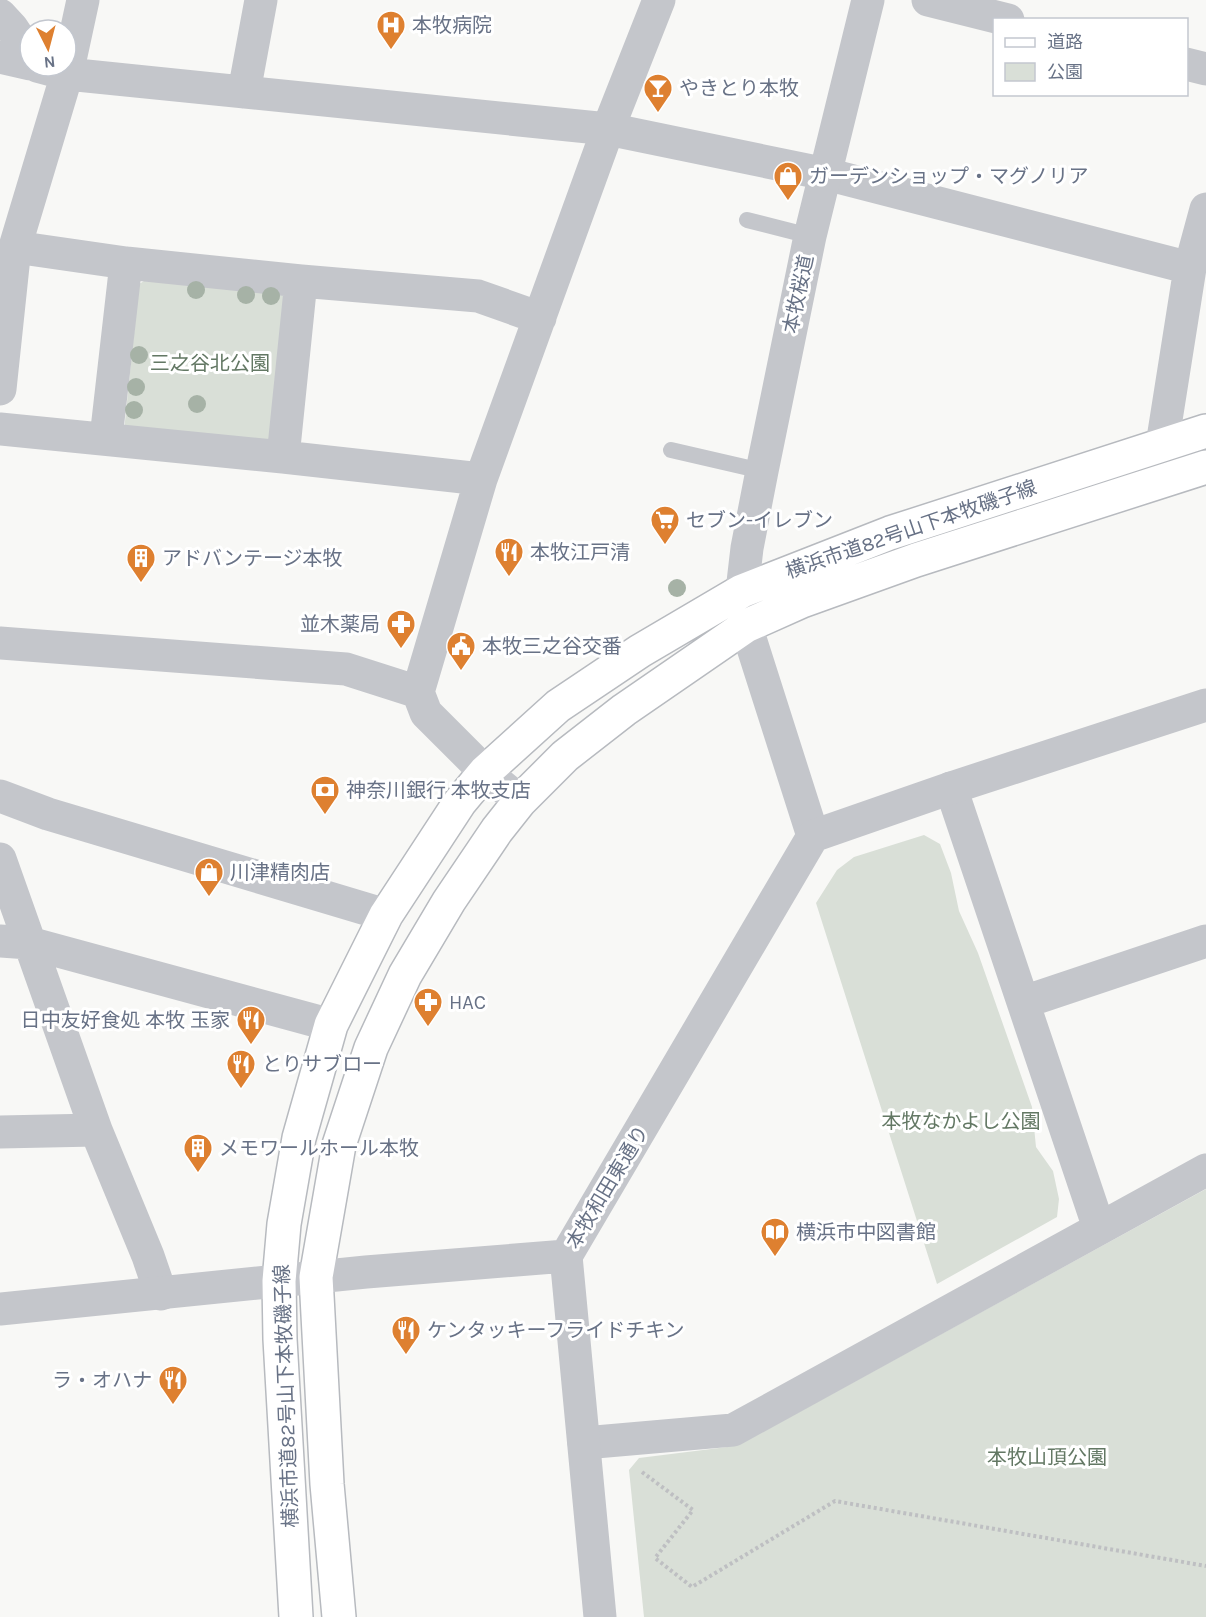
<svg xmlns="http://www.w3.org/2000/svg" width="1206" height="1617" font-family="Karla,'Noto Sans JP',sans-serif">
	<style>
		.green { fill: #d9dfd7 }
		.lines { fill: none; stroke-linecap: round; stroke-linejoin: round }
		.primary-casing { stroke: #b7babf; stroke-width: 36 }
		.path { stroke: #bebfc2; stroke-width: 4; stroke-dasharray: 3 3; stroke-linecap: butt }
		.service { stroke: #c4c6cb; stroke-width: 16 }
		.minor { stroke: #c4c6cb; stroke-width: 33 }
		.tertiary { stroke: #c4c6cb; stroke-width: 33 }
		.primary { stroke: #fff; stroke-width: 33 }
		.tree { fill: #a6b2a6 }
		.labels { text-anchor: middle; stroke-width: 6; stroke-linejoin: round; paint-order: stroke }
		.poi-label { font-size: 20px; fill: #687286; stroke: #fff; text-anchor: start }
		.street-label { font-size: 20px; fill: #687286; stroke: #fff }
		.park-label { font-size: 20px; fill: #637864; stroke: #fff }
	</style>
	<rect width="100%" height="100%" fill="#f8f8f6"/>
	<path class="green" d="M144 281 289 294 270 444 124 431 139 284Z
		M924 835 940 844 951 873 959 911 978 953 1032 1107 1036 1147 1053 1171 1059 1199 1057 1217 937 1284 816 903 837 870 854 857Z
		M1206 1189V1617H644L629 1470 639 1458 727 1447 744 1442Z"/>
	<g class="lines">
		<g class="primary-casing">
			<path id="primary" d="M296 1617 280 1339 279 1281 284 1224 299 1138 331 1025 386 915 460 802 485 772 558 706 640 651 742 591 890 533 1206 431
				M339 1617 327 1484 316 1277 339 1145 371 1048 405 975 449 901 497 830 520 801 565 756 624 710 746 626 802 601 916 560 1206 467"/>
		</g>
		<path class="path" d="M642 1472 693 1510 655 1558 692 1587 835 1501 1206 1566"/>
		<path class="service" d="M747 220 810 236
			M671 450 762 471"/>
		<path class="minor" d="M928 0 1008 20
			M0 15 12 28 30 55
			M0 57 30 64
			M1186 64 1206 69
			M37 66 67 74 608 129 826 174 1190 268
			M244 92 261 0
			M15 247 126 263 301 281 478 296 540 318
			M0 389 15 247 67 74 83 0
			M0 429 283 457 481 479
			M106 438 126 263
			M1162 445 1190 268 1206 209
			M283 457 301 281
			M743 599 746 626 813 836
			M0 643 346 669 418 692
			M951 788 1099 1228
			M0 796 48 814 386 915
			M520 801 485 772 426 713 418 692 481 479 608 129 659 0
			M0 859 96 1130 148 1256 161 1294
			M0 941 29 943 331 1025
			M1024 1002 1206 941
			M0 1132 96 1130
			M584 1443 733 1430 1206 1170"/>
		<path class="tertiary" d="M742 591 747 548 762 471 810 236 868 0
			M0 1309 366 1272 566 1256
			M600 1617 566 1256 813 836 951 788 1206 705"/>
		<use href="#primary" class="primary"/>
	</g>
	<g class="tree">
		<circle cx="196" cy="290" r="9"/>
		<circle cx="246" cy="295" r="9"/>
		<circle cx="271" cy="296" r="9"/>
		<circle cx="139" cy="355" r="9"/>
		<circle cx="136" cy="387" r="9"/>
		<circle cx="197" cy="404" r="9"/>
		<circle cx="134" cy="410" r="9"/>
		<circle cx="677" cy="588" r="9"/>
	</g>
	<defs>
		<g id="hospital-pin" transform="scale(1.5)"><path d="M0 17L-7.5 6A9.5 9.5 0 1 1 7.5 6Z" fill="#de8030" stroke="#fff"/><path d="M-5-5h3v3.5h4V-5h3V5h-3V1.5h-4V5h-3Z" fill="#fff"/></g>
		<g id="bar-pin" transform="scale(1.5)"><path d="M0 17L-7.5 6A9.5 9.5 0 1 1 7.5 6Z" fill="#de8030" stroke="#fff"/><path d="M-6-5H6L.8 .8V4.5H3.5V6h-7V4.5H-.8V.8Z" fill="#fff"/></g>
		<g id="shop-pin" transform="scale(1.5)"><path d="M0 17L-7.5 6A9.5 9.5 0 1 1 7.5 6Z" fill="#de8030" stroke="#fff"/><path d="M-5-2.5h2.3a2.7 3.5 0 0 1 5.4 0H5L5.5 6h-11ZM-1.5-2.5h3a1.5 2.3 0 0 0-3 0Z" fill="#fff"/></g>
		<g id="supermarket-pin" transform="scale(1.5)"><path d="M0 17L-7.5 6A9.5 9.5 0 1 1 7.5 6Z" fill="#de8030" stroke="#fff"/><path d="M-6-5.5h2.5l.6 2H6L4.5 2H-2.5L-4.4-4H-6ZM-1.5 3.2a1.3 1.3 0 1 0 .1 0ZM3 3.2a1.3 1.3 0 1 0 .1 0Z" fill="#fff"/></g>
		<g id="restaurant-pin" transform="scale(1.5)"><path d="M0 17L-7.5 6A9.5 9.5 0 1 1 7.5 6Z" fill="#de8030" stroke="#fff"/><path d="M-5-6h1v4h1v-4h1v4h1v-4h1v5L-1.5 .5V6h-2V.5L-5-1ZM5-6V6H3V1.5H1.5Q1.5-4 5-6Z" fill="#fff"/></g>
		<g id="building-pin" transform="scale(1.5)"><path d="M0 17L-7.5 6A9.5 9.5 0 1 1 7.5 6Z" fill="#de8030" stroke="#fff"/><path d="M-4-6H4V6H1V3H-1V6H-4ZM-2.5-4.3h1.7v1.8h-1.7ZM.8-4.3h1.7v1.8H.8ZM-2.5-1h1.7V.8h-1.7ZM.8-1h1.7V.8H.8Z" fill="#fff"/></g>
		<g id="pharmacy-pin" transform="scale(1.5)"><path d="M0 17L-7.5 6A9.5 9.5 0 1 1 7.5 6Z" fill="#de8030" stroke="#fff"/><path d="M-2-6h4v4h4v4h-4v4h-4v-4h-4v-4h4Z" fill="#fff"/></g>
		<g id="civic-pin" transform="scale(1.5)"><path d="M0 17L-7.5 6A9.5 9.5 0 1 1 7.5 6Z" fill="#de8030" stroke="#fff"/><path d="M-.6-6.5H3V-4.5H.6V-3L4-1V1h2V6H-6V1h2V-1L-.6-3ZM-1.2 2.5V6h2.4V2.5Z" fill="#fff"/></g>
		<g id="bank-pin" transform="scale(1.5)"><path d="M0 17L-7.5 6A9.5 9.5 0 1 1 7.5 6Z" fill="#de8030" stroke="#fff"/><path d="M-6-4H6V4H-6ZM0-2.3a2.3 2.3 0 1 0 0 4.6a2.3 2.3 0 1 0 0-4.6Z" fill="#fff"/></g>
		<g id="library-pin" transform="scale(1.5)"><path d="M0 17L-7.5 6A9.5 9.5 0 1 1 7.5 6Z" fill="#de8030" stroke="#fff"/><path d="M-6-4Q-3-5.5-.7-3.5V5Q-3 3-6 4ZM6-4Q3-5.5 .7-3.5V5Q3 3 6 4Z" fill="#fff"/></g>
	</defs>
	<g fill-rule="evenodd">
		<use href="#hospital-pin" x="391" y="25"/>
		<use href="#bar-pin" x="658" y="88"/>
		<use href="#shop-pin" x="788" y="176"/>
		<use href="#supermarket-pin" x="665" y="520"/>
		<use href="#restaurant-pin" x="509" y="552"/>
		<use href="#building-pin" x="141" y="558"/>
		<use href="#pharmacy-pin" x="401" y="624"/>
		<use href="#civic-pin" x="461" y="646"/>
		<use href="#bank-pin" x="325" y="790"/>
		<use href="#shop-pin" x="209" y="872"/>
		<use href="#pharmacy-pin" x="428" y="1002"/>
		<use href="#restaurant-pin" x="251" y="1020"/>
		<use href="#restaurant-pin" x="241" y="1064"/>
		<use href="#building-pin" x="198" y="1148"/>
		<use href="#library-pin" x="775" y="1232"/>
		<use href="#restaurant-pin" x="406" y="1330"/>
		<use href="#restaurant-pin" x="173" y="1380"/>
	</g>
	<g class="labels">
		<g class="poi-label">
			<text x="412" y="32">本牧病院</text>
			<text x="679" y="95">やきとり本牧</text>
			<text x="809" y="183">ガーデンショップ・マグノリア</text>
			<text x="686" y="527">セブン-イレブン</text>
			<text x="530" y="559">本牧江戸清</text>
			<text x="162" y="565">アドバンテージ本牧</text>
			<text x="380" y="631" text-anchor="end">並木薬局</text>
			<text x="482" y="653">本牧三之谷交番</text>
			<text x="346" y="797">神奈川銀行 本牧支店</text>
			<text x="230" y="879">川津精肉店</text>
			<text x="449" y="1009">HAC</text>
			<text x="230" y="1027" text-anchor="end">日中友好食処 本牧 玉家</text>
			<text x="262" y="1071">とりサブロー</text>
			<text x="219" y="1155">メモワールホール本牧</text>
			<text x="796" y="1239">横浜市中図書館</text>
			<text x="427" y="1337">ケンタッキーフライドチキン</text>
			<text x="152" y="1387" text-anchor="end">ラ・オハナ</text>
		</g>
		<g class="street-label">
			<text transform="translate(798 294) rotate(-78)" y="7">本牧桜道</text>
			<text transform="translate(911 529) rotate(-19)" y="7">横浜市道82号山下本牧磯子線</text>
			<text transform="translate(607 1187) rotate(-59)" y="7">本牧和田東通り</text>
			<text transform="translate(286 1396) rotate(-92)" y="7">横浜市道82号山下本牧磯子線</text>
		</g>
		<g class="park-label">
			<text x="210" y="370">三之谷北公園</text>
			<text x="961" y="1128">本牧なかよし公園</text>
			<text x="1047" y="1464">本牧山頂公園</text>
		</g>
	</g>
	<rect x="993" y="18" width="195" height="78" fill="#ffffff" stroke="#c3c7cf" stroke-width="1.5"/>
	<rect x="1005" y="38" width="30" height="9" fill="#ffffff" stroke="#c3c7cf" stroke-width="1.5"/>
	<text x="1047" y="48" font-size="18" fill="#687286">道路</text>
	<rect x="1005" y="63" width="30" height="18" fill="#d9dfd7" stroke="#c3c7cf" stroke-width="1.5"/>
	<text x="1047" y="78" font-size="18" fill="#687286">公園</text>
	<g transform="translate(48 48) rotate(174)"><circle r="28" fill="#ffffff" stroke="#c3c7cf" stroke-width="1.5"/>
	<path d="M0-4.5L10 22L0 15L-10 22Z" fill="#de8030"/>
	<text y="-9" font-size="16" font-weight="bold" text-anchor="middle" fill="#687286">N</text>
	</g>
</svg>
